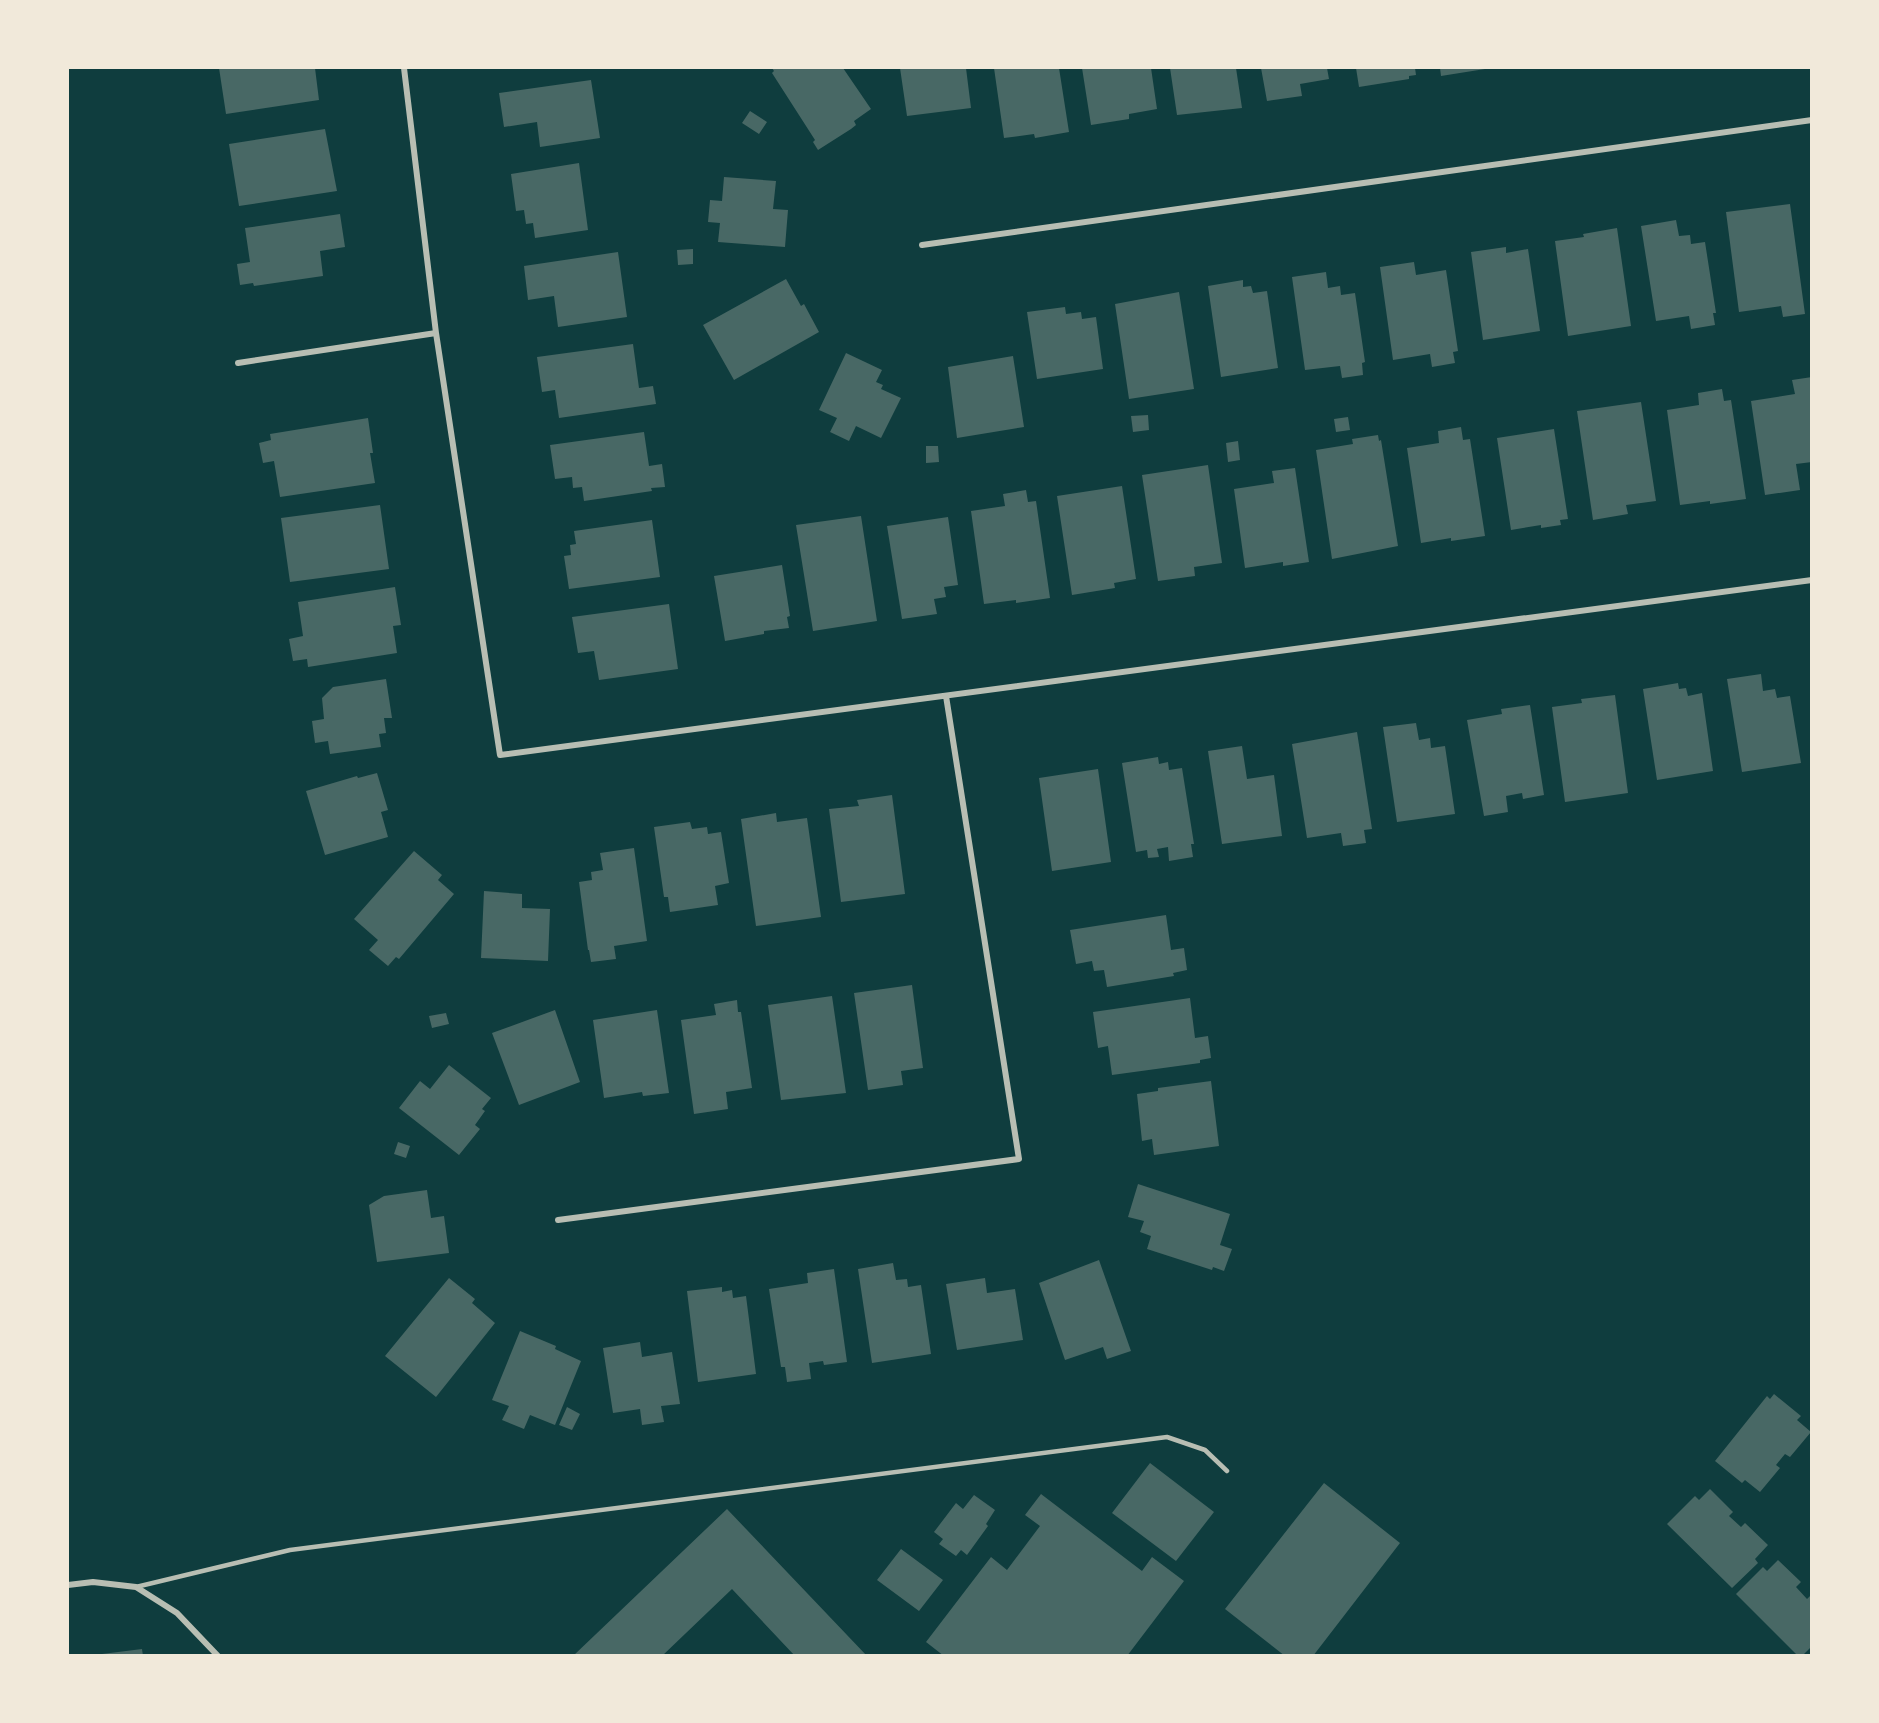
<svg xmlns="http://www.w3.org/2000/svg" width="1879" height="1723" font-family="'Titillium Web',sans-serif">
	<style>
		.building { fill: #486865 }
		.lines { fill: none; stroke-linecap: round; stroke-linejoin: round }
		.service { stroke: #b8beb3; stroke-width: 4.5 }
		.minor { stroke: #b8beb3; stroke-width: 6 }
	</style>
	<rect width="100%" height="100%" fill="#0f3d3e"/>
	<path class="building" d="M219 68H315L319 100 226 114Z
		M772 68H843L871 109 854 121 856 125 851 129 818 150 813 142 815 140 772 73 774 71Z
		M900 68H966L971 108 907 116Z
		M994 68H1059L1069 132 1035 138 1034 134 1004 138Z
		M1082 68H1151L1157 109 1129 114V119L1091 125Z
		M1170 68H1236L1242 108 1177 115Z
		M1261 68H1327L1329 79 1300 84 1302 96 1267 101Z
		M1356 68H1415L1416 75 1409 76V79L1359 87Z
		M1440 68H1485V69L1441 76Z
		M591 80 600 138 540 147 537 122 504 127 499 93Z
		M750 111 767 122 759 134 742 123Z
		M325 129 337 191 239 206 229 144Z
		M579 163 588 230 535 238 533 223 526 224 524 210 516 211 511 174Z
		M724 177 776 181 773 209 788 210 785 247 718 242 720 223 708 222 710 200 722 201Z
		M1790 204 1805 314 1783 317 1781 306 1739 312 1726 212Z
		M340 214 345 247 320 251 323 276 254 286 253 283 240 285 237 264 250 262 245 228Z
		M1676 220 1679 236 1690 235 1691 244 1705 242 1716 313H1713L1715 325 1691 329 1689 316 1656 321 1641 226Z
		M1617 228 1631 326 1568 336 1555 241 1584 237 1583 234Z
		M1506 247V253L1528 249 1540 331 1483 340 1471 252Z
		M693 249V264L678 265 677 250Z
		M618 252 627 317 558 327 554 296 528 300 524 266Z
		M1414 262 1416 275 1446 270 1458 351 1453 352 1455 363 1432 367 1430 354 1393 360 1380 267Z
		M1326 272 1328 288 1340 286 1341 295 1355 293 1365 362 1362 363 1363 375 1342 378 1340 366 1305 370 1292 277Z
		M786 279 801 306 804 304 819 332 734 380 703 325Z
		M1243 280V287L1251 286 1253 293 1267 291 1278 368 1221 377 1208 286Z
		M1179 292 1194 389 1129 399 1115 304Z
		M1065 307 1066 314 1081 312 1082 319 1096 317 1103 369 1037 379 1027 312Z
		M633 344 639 388 653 386 656 404 559 418 555 390 542 392 537 357Z
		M846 353 882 370 876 382 883 385 881 389 901 398 881 438 856 426 849 441 830 432 837 418 819 410Z
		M1013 356 1024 427 957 438 948 367Z
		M1812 377V462L1796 464 1800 490 1765 495 1751 401 1795 394 1792 380Z
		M1722 389 1724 401 1731 400 1746 499 1710 504V501L1680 505 1667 410 1699 405 1698 393Z
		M1641 402 1656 501 1626 505 1628 514 1593 520 1577 411Z
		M1148 415 1149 430 1133 432 1131 416Z
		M1348 417 1350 430 1336 432 1334 419Z
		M368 418 373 453H370L375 483 280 497 274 461 263 463 259 443 271 440 270 434Z
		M1461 427 1463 440 1470 439 1485 536 1451 541V538L1421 543 1407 448 1439 443 1438 431Z
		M1554 429 1568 519 1560 520 1561 525 1541 528V525L1511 530 1497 438Z
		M644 432 649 466 662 464 665 487 651 488 652 491 584 501 582 487 573 488 572 477 555 479 550 445Z
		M1378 435 1379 441 1381 440 1398 546 1332 559 1316 450 1353 444 1352 439Z
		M1238 441 1240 460 1228 462 1226 443Z
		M926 446H938L939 462 926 463Z
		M1208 465 1222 563 1194 567 1195 576 1158 581 1142 475Z
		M1295 468 1309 562 1283 566V562L1245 568 1234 489 1274 483 1272 471Z
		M1122 486 1136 579 1114 583 1115 588 1072 595 1057 496Z
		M1026 490 1028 502 1036 501 1050 598 1016 603V600L984 604 971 511 1005 506 1003 494Z
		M380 505 389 569 290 582 281 518Z
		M861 516 877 621 813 631 796 525Z
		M948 517 958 585 944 587 946 597 934 599 937 614 902 619 887 526Z
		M652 520 660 577 569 589 564 556 571 555 570 545 576 544 574 531Z
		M782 565 790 616 787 617 789 628 764 631V634L725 641 714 576Z
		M395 587 401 625 393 626 397 653 308 667 307 659 293 661 289 639 303 636 298 602Z
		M669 604 678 669 599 680 594 651 578 653 572 617Z
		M1761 674 1763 691 1775 689 1777 698 1790 696 1801 763 1742 772 1727 679Z
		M386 679 392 718H384L386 733 379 734 381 747 330 754 328 741 315 743 312 721 324 719 322 698 333 687Z
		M1678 683 1679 689 1686 688 1688 696 1702 693 1713 771 1657 780 1643 689Z
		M1615 695 1628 793 1565 802 1552 707 1582 703 1581 699Z
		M1530 705 1544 795 1523 799 1522 793 1506 796 1508 812 1484 816 1467 720 1502 714 1501 709Z
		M1416 723 1419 740 1430 738 1431 748 1445 746 1455 814 1397 822 1383 727Z
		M1357 732 1372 829 1364 830 1366 843 1343 846 1341 833 1307 838 1292 744Z
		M1242 746 1247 779 1274 775 1282 836 1222 844 1208 751Z
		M1158 757 1159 764 1168 762 1169 770 1182 768 1194 844H1191L1193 857 1169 861 1168 847 1157 849 1159 857 1148 858 1147 850 1136 852 1122 763Z
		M1098 769 1111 862 1052 871 1039 778Z
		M377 773 388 810 381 812 388 837 325 855 306 791 357 776 358 778Z
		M892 795 905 894 841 902 829 809 859 806 857 800Z
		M776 813 777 822 807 818 821 917 756 926 741 819Z
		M690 822 692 829 707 827 708 834 721 832 729 883 715 886 718 905 670 912 668 897H664L654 827Z
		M634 848 647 941 614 946 616 959 591 962 589 950H588L579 882 592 880 591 872 603 870 600 853Z
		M414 851 442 875 438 880 454 894 399 959 396 957 388 966 369 950 378 940 354 919Z
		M484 891 522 894V908L550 909 548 961 481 958Z
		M1166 915 1171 950 1184 948 1187 970 1173 973 1174 976 1107 987 1104 970 1094 971 1092 961 1076 964 1070 930Z
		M912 985 923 1068 901 1071 903 1085 868 1090 854 993Z
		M832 996 846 1093 781 1100 768 1005Z
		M1190 998 1195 1038 1208 1036 1211 1058 1200 1060V1063L1112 1075 1108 1046 1098 1048 1093 1012Z
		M737 1000 738 1012H741L752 1088 726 1092 728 1109 694 1114 681 1020 716 1015 714 1004Z
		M555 1010 580 1082 519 1105 492 1033Z
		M657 1010 669 1093 643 1096 642 1092 604 1098 593 1020Z
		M446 1013 449 1024 432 1028 429 1016Z
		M449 1065 491 1098 482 1109 485 1111 475 1125 480 1129 459 1155 399 1108 420 1081 430 1089Z
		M1211 1081 1219 1146 1154 1155 1152 1139 1142 1141 1137 1094 1158 1091V1088Z
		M398 1142 410 1146 406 1158 394 1154Z
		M1138 1184 1230 1214 1220 1245 1232 1249 1224 1271 1213 1267 1212 1270 1147 1249 1151 1236 1140 1232 1144 1221 1128 1217Z
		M427 1190 431 1218 444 1216 449 1253 377 1262 369 1205 384 1196Z
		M1099 1260 1131 1351 1107 1359 1103 1347 1065 1360 1039 1283Z
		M893 1263 896 1280 907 1279 908 1287 921 1285 931 1354 872 1363 858 1269Z
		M834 1269 847 1362 824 1365 823 1361 809 1363 811 1379 787 1382 785 1367H781L769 1289 808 1283 807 1273Z
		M449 1278 475 1299 472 1303 495 1323 436 1397 385 1356Z
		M985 1278 987 1293 1015 1289 1023 1340 957 1350 946 1284Z
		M722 1287V1292L732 1290 733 1298 746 1296 756 1374 698 1382 687 1291Z
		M520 1331 556 1346 555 1349 581 1361 555 1425 530 1415 524 1429 502 1420 509 1406 492 1400Z
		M640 1342 642 1357 672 1352 680 1404 661 1406 664 1422 642 1425 640 1409 613 1413 603 1348Z
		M1774 1394 1801 1416 1797 1420 1811 1432 1790 1457 1785 1454 1776 1465 1780 1468 1760 1492 1745 1480 1742 1483 1715 1461 1767 1396 1770 1399Z
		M567 1407 580 1414 572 1430 559 1425Z
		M1150 1463 1214 1512 1176 1561 1112 1513Z
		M1324 1483 1400 1543 1313 1656H1285L1225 1609Z
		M1710 1489 1733 1512 1729 1516 1741 1527 1745 1523 1768 1545 1755 1559 1758 1563 1732 1588 1667 1524 1695 1496 1699 1500Z
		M1041 1494 1142 1571 1152 1557 1184 1581 1127 1656H944L926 1642 991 1557 1007 1570 1040 1526 1025 1515Z
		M974 1495 995 1510 986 1524 988 1526 967 1555 961 1550 956 1556 939 1544 943 1539 934 1532 956 1503 963 1509Z
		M727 1509 867 1656H795L732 1589 662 1656H573Z
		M901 1549 943 1580 919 1611 877 1580Z
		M1778 1560 1801 1582 1796 1587 1807 1599 1812 1594V1646L1802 1656H1798L1736 1594 1763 1567 1767 1571Z
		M142 1649 143 1656H102V1654Z"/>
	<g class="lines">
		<path class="service" d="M136 1587 290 1550 1167 1437 1205 1450 1227 1471"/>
		<path class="minor" d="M404 68 436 333 500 755 1812 580
			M922 245 1812 120
			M238 363 436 333
			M558 1220 1019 1159 946 696
			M68 1585 93 1582 136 1587 177 1613 218 1656"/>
	</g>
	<rect width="1879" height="1723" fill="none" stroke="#f1e9da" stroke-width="138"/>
</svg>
